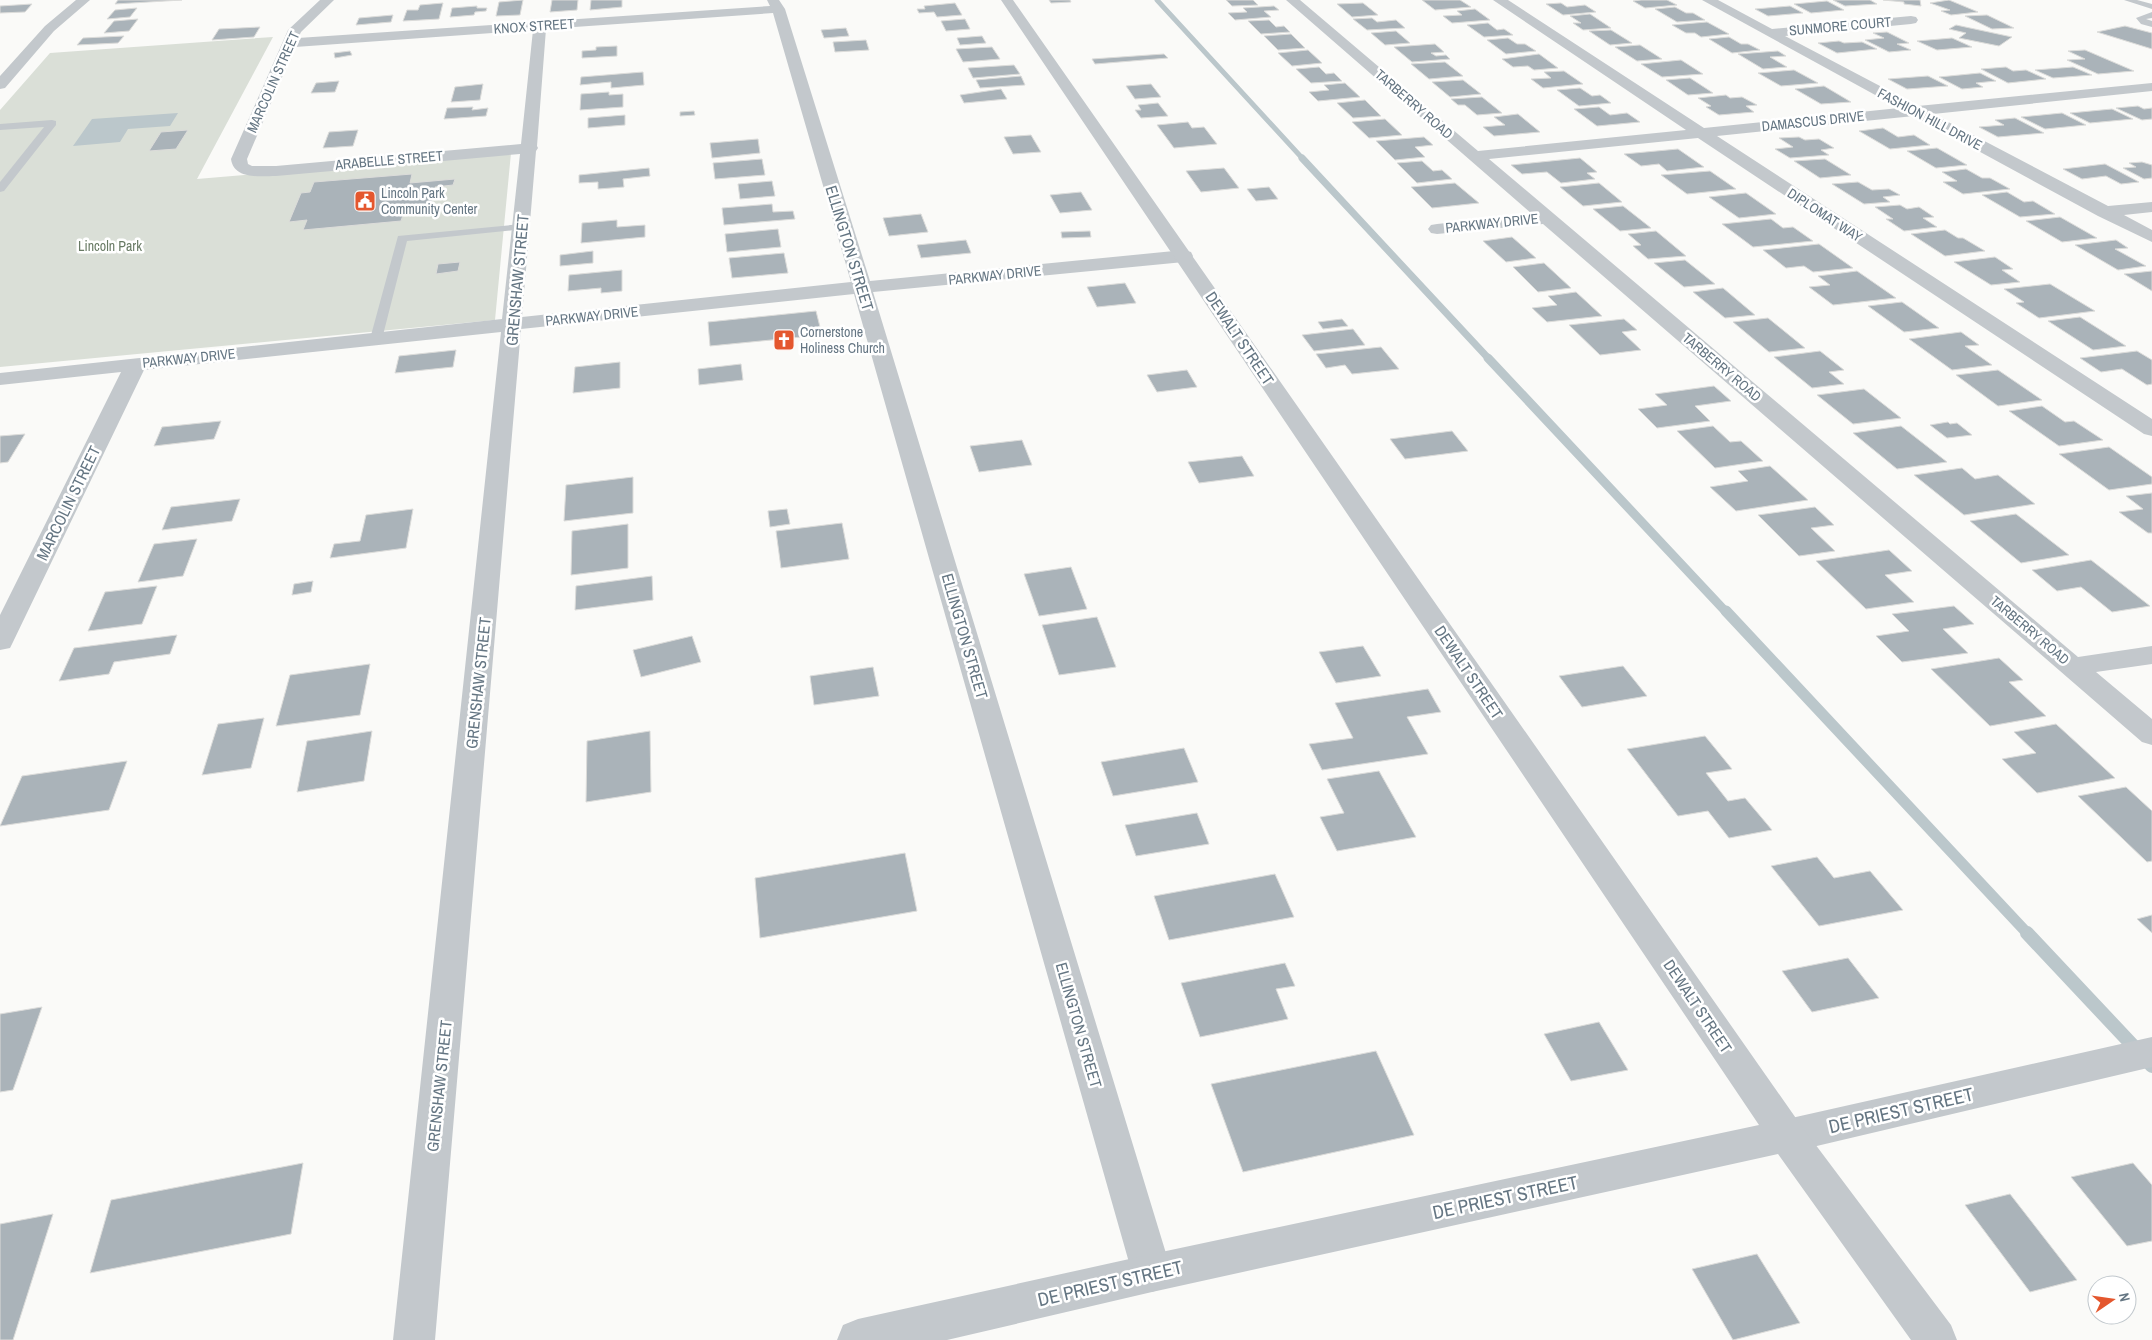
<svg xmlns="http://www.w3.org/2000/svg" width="2152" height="1340" font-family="'Archivo Narrow',sans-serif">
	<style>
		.green { fill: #dadfd7 }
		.water { fill: #bbc7cb }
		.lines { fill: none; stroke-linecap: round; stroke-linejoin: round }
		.stream-far4 { stroke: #bbc7cb; stroke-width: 5 }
		.stream-far3 { stroke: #bbc7cb; stroke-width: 7 }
		.stream-far2 { stroke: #bbc7cb; stroke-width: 9 }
		.stream-far1 { stroke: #bbc7cb; stroke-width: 11 }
		.stream { stroke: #bbc7cb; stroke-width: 14 }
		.building { fill: #aab3b9; stroke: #dcdcda }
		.service { fill: #c3c8cc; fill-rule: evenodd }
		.minor { fill: #c3c8cc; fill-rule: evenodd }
		.tertiary { fill: #c3c8cc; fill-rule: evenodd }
		.labels { text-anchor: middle; stroke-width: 5; stroke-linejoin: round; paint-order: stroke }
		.far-street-label { font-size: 14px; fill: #657683; stroke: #fff }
		.far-poi-label { font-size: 14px; fill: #657683; stroke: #fff; text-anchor: start }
		.far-park-label { font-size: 14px; fill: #687a64; stroke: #fff }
		.street-label { font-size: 16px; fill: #657683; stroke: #fff }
		.near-street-label { font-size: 19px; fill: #657683; stroke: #fff }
	</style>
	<rect width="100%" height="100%" fill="#fafaf8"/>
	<path class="green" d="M273 37 197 179 511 153 495 320 0 367V110L50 53Z"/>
	<path class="water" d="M178 113 170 126 128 129 120 142 73 146 92 119Z"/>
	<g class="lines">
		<path class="stream-far4" d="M1157 0 1303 159"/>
		<path class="stream-far3" d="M1302 158 1489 359"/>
		<path class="stream-far2" d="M1488 358 1727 613"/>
		<path class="stream-far1" d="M1726 611 2028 934"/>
		<path class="stream" d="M2027 933 2152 1066"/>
	</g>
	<path class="building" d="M118 0H182L115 4Z
		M523 0 520 15 496 16 499 2Z
		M552 0H578L577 10 550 12Z
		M591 0H622V7L590 10Z
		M1049 0H1070L1071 2 1051 3Z
		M1226 0H1253L1258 5 1232 6Z
		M1422 0H1460L1471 7 1435 10Z
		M1641 0H1667L1677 5 1645 8 1633 1Z
		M1833 0H1870L1877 4 1845 6Z
		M1883 0H1920L1921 6 1904 4V2Z
		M1949 0 1978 12 1951 15 1941 11 1950 10 1930 3Z
		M1827 1 1844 10 1811 13 1794 4Z
		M443 3 439 19 403 21 407 10H418L420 5Z
		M955 3 962 15 937 17 934 12 919 13 917 9H925L924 6Z
		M1363 3 1378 15 1352 17 1337 4Z
		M1561 3 1567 7 1585 5 1596 12 1563 15 1546 4Z
		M32 4 25 12 0 13V6Z
		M477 6V8H487L486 11 475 12 474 15 450 17 452 8Z
		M1274 6 1279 10 1264 11 1271 17 1235 20 1228 13 1247 12 1243 8Z
		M1790 6 1803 13 1768 16 1755 9Z
		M1675 7 1686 13H1693L1705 20 1677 22 1655 9Z
		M137 8 130 17 107 19 115 10Z
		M1475 9 1490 20 1452 23 1443 16 1462 15 1457 11Z
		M1590 14 1611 28 1583 30 1573 23H1581L1570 16Z
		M393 15 391 22 356 25 359 18Z
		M1987 15 2014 28 1992 29 1965 16Z
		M1372 18 1377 22 1396 20 1405 28 1367 30 1353 19Z
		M138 19 129 31 104 33 114 21Z
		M965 19 970 29 946 31 941 21Z
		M1269 20 1276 27 1284 26 1290 32 1261 34 1248 21Z
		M1707 22 1729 34 1701 37 1695 33H1686L1672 25Z
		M1488 23 1497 30 1504 29 1513 35 1484 37 1467 25Z
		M1956 25 2012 37 1999 46 1959 38 1966 33 1949 29Z
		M2125 26 2152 33V49L2097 32Z
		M260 27 254 37 212 40 219 29Z
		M846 28 849 36 824 38 821 30Z
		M1611 30 1632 43 1610 45 1589 31Z
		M1396 31 1410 43 1385 45 1371 33Z
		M1887 32 1909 43 1897 44 1911 50 1889 52 1865 40 1884 38 1873 33Z
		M1291 34 1305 48 1278 50 1264 36Z
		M124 36 118 43 77 45 83 38Z
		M982 36 986 43 960 45 957 38Z
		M1729 37 1741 44H1748L1760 50 1732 53 1709 39Z
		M1508 38 1517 44H1525L1536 51 1506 54 1487 40Z
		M1952 38 1972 47 1937 50 1917 41Z
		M866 40 869 50 835 52 833 42Z
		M1839 41 1844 43 1862 42 1877 49 1837 53 1818 43Z
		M1435 44 1444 52 1431 53 1436 56 1446 55 1450 59 1412 62 1394 47Z
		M1640 45 1662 59 1637 61 1615 47Z
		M617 46V56L582 58V51L596 50V47Z
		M992 47 1000 59 963 62 956 49Z
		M1308 50 1322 63 1292 66 1278 53Z
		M2085 50 2134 71 2098 74 2067 60 2085 59 2068 51Z
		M350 51 352 55 335 58 334 53Z
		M1778 51 1786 56 1770 57 1787 67 1763 69 1738 54Z
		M1164 54 1168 58 1095 64 1092 59Z
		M1539 54 1558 68 1534 70 1528 66 1513 67 1502 59Z
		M1681 60 1703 74 1662 77 1641 64Z
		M1445 62 1463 76 1429 79 1411 64Z
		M1014 65 1020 74 973 78 968 68Z
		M1319 67 1326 74 1334 73 1342 81 1311 83 1296 69Z
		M2006 67 2013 71 2026 70 2046 79 2008 83 1981 69Z
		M2073 67 2092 75 2053 78 2035 70Z
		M1794 70 1818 83 1781 86 1758 73Z
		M1564 71 1583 84 1543 88 1531 79 1551 78 1544 72Z
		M643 72 644 85 611 88V82L580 85 581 77Z
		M1980 73 1996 81 1976 83 1983 87 1962 89 1939 77Z
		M1021 76 1025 85 980 88 976 80Z
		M1928 76 1948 86 1907 89 1888 79Z
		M1690 78 1713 93 1688 95 1666 80Z
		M1463 80 1481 94 1450 97 1432 82Z
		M339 81 335 92 311 93 316 83Z
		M1345 83 1360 97 1318 101 1309 92 1329 90 1324 85Z
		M483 84 480 100 451 102 455 87Z
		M1151 84 1161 97 1135 99 1126 86Z
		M1824 86 1851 102 1821 104 1795 89Z
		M1580 88 1592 96 1600 95 1611 103 1579 106 1557 90Z
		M1001 89 1007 99 964 103 960 95Z
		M609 92V95L623 94V107L580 110 581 94Z
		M1726 95 1730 98 1742 97 1757 105 1746 106 1754 112 1719 115 1706 107 1711 106 1698 98Z
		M1482 97 1502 113 1477 115 1465 105H1458L1451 99Z
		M1365 100 1381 116 1353 118 1337 103Z
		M1158 103 1168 116 1141 118 1135 110H1141L1138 105Z
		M2138 106 2144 109 2152 108V119L2142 120 2116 108Z
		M473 107 472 110 488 108 486 116 444 119 447 108Z
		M1599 107 1610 115 1627 113 1640 122 1597 126 1574 109Z
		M2112 109 2133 119 2090 123 2070 113Z
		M694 111 695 115 680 116V112Z
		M2062 113 2086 125 2045 129 2021 117Z
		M1518 114 1540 132 1494 136 1483 127 1505 125 1494 117Z
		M625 115V125L588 128V118Z
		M2015 118 2044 133 1998 137 1979 127 2004 125 1995 120Z
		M1385 119 1402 135 1369 138 1352 122Z
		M1188 122 1192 128 1204 127 1217 144 1174 148 1157 125Z
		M1883 128 1898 137 1914 135 1930 145 1890 149 1859 131Z
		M188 130 176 149 149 151 161 132Z
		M358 130 353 146 323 148 329 132Z
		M1031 135 1041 152 1013 154 1004 137Z
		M1424 137 1433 145 1415 147 1425 157 1395 160 1376 141Z
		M1799 137 1805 140 1819 139 1834 148 1821 150 1829 155 1790 158 1775 149 1793 147 1779 138Z
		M758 139 760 153 712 158 710 143Z
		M1937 148 1967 165 1936 168 1907 151Z
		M1678 149 1704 167 1667 171 1659 164 1641 166 1624 154Z
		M1580 158 1597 172 1587 173 1595 179 1561 183 1547 172 1522 174 1511 165Z
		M762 159 765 175 715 179 713 163Z
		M1825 159 1851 175 1820 178 1794 161Z
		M1422 161 1433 171 1442 170 1452 179 1417 183 1397 163Z
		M2142 162 2152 165V178L2144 179 2123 168 2136 167 2129 163Z
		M2105 164 2139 182 2121 184 2106 176 2082 179 2063 169Z
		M649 168 650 176 623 179 624 187 598 189V182L579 183V175Z
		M1224 168 1239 188 1201 192 1186 171Z
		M1966 169 1982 178H1990L2010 189 1963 194 1943 182 1957 181 1942 172Z
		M1710 171 1736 189 1687 194 1661 175Z
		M412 174 410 183 455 179 453 185 435 187 430 210 404 212 401 221 303 230 307 220 289 222 301 193 310 192 314 182Z
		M772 181 775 196 740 199 738 184Z
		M1858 182 1872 190 1889 189 1900 195 1883 197 1890 202 1864 204 1832 184Z
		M1455 183 1479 203 1432 208 1411 187Z
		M1599 183 1622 202 1583 206 1560 187Z
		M1269 187 1278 199 1256 201 1247 189Z
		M1081 192 1092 210 1060 213 1050 195Z
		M2007 192 2024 202 2033 201 2055 214 2020 217 1982 195Z
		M1746 193 1776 214 1739 218 1709 197Z
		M772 204 773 212 793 211 795 219 724 225 722 208Z
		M1900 205 1907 209 1919 207 1934 217 1923 218 1937 227 1904 231 1886 219H1893L1875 207Z
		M1623 206 1651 228 1620 231 1593 209Z
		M921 214 928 232 889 236 883 218Z
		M2060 217 2097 238 2062 242 2026 221Z
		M1771 219 1783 228 1793 227 1813 241 1753 247 1722 224Z
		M617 220V227L645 225V237L581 243 582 223Z
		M778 229 781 247 727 252 725 234Z
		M1945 230 1958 238H1963L1985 251 1945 256 1911 234Z
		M1090 231 1091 237 1062 238 1061 232Z
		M1656 231 1686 256 1648 259 1633 246 1641 245 1628 234Z
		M1512 237 1536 258 1506 262 1483 241Z
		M966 240 971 253 921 258 917 245Z
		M2116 240 2128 248 2115 249 2146 266 2118 270 2075 245Z
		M1819 244 1853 268 1813 272 1804 266 1786 268 1763 250Z
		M593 251V263L560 266V255Z
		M784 253 788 273 732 278 729 258Z
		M1995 257 2013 269 2002 270 2020 282 1991 285 1954 262Z
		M1685 260 1715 284 1684 287 1654 263Z
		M460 262 458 271 436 274 438 264Z
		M1544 263 1571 288 1538 292 1513 267Z
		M622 270V291L601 293V288L568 291 569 275Z
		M1857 271 1896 298 1833 305 1809 287 1830 285 1818 276Z
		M2152 271V291L2124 274Z
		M1125 283 1136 303 1097 307 1087 287Z
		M2050 284 2095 311 2039 318 2016 303 2024 302 2004 289Z
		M1723 288 1755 315 1725 318 1693 292Z
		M1576 292 1602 316 1547 322 1532 308 1557 305 1548 296Z
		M1902 302 1939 328 1904 332 1868 306Z
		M816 311 822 335 710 346 708 322Z
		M2080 317 2126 346 2093 350 2048 321Z
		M1768 318 1805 348 1769 352 1733 322Z
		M1342 319 1348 326 1323 329 1318 322Z
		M1624 319 1637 330 1622 332 1641 350 1600 355 1569 325Z
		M1353 329 1365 345 1314 351 1302 335Z
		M1961 332 1979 345 1965 346 1992 365 1952 370 1909 339Z
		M1381 347 1399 369 1352 374 1345 365 1326 368 1316 354Z
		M456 350 453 367 395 373 399 356Z
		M1820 351 1844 370 1829 372 1844 384 1812 388 1774 357Z
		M2137 351 2152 360V384L2147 385 2122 369 2101 372 2080 358Z
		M620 362V388L573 393 575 367Z
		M741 364 743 380 699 385 698 369Z
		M1187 370 1197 387 1157 392 1147 375Z
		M1998 370 2042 400 1998 406 1956 375Z
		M1714 386 1731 401 1695 406 1710 421 1657 428 1638 409 1667 405 1655 394Z
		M1864 389 1901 418 1853 424 1817 395Z
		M2042 406 2065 422 2074 421 2103 440 2059 446 2009 411Z
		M221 421 214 439 154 446 162 427Z
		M1948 422 1950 424 1957 423 1972 435 1947 438 1930 425Z
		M1713 426 1730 442 1741 441 1763 461 1715 468 1677 431Z
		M1901 426 1947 462 1897 469 1853 433Z
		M1452 431 1468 451 1405 459 1390 439Z
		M25 434 8 462 0 463V436Z
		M1022 440 1032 465 979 472 970 446Z
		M2109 447 2152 477V484L2109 490 2059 454Z
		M1242 456 1254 476 1199 483 1188 462Z
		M1770 466 1808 500 1736 511 1710 487 1748 481 1738 471Z
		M1962 468 1975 479 1998 475 2035 504 1964 515 1914 475Z
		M633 477V513L564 521 566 485Z
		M2152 493V533H2148L2119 512 2143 509 2126 496Z
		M240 499 232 521 162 530 171 507Z
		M1815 507 1834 525 1811 528 1835 551 1799 556 1758 515Z
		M413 509 406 548 330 558 334 544 360 541 366 515Z
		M787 509 790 524 770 527 768 511Z
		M2016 514 2069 555 2021 563 1970 521Z
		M842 523 849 559 781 568 776 531Z
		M628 524V568L571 575 572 531Z
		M197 539 183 576 138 582 154 544Z
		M1889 550 1912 571 1885 575 1914 602 1866 609 1816 561Z
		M2091 560 2150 606 2112 612 2081 587 2057 591 2032 570Z
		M1071 567 1087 609 1039 616 1024 574Z
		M652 576 653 600 575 610 576 586Z
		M313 581 311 592 292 595 294 584Z
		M157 586 142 624 88 631 105 592Z
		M1954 606 1974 624 1943 629 1968 653 1902 662 1876 636 1909 631 1892 614Z
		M1097 617 1116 667 1059 675 1042 625Z
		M177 635 170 654 114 662 109 674 59 681 74 648Z
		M692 636 701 662 641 677 633 650Z
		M1363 646 1381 676 1336 683 1319 652Z
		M1999 658 2023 680 2009 682 2046 716 1990 726 1931 669Z
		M370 664 360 715 276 726 290 675Z
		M1623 666 1647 696 1582 707 1559 676Z
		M873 667 879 696 814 705 810 676Z
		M1428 689 1441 712 1407 717 1428 754 1322 770 1309 744 1353 738 1335 703Z
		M264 718 251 768 202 775 218 724Z
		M2056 724 2115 778 2037 793 2002 759 2036 753 2014 732Z
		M372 731 364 781 297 792 307 741Z
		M650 731 651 792 586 802 587 741Z
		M1705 736 1732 769 1706 773 1728 801 1745 798 1772 830 1729 838 1708 811 1678 816 1627 749Z
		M1184 748 1198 782 1113 796 1101 762Z
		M127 761 109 810 0 826 22 776Z
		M1379 771 1416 837 1337 851 1320 817 1344 813 1327 779Z
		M2126 787 2152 811V861L2147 862 2078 796Z
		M1197 813 1209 844 1136 856 1125 825Z
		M905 853 917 911 760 938 755 878Z
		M1817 857 1834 878 1870 871 1903 910 1819 926 1771 866Z
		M1275 874 1294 917 1169 940 1154 896Z
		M2152 915V933L2137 919Z
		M1848 958 1879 998 1812 1012 1782 971Z
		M1285 963 1295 986 1276 989 1288 1019 1200 1037 1181 983Z
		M42 1007 13 1090 0 1092V1014Z
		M1599 1022 1628 1070 1571 1081 1544 1034Z
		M1376 1051 1414 1135 1243 1172 1211 1084Z
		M303 1163 291 1234 90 1273 111 1200Z
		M2133 1163 2152 1185V1241L2127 1246 2071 1177Z
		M2010 1194 2077 1280 2030 1292 1965 1205Z
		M53 1214 13 1340H0V1224Z
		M1757 1254 1800 1323 1733 1340 1692 1269Z"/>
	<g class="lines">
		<path class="service" d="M2124 0H2137L2152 4V9Z
			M2152 12V18L2146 19 2152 21V27L2141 24 2136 18Z
			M52 120 56 121V125L4 191 0 192V182L44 127 0 130V124Z
			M522 224 526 225 528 227 526 229 407 241 382 339 381 342H371L370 339 398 236Z"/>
		<path class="minor" d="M76 0H90L54 31 5 88 0 89V76L45 26Z
			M320 0H334L301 32 298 38 770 6 767 0H779L785 9 870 281 1184 250 1191 252 1193 256 1191 260 1184 262 873 292 1172 1273 1166 1287 1152 1292 1138 1287 1132 1273 854 294 521 329 435 1340H393L501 332 144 370 13 642 10 648 0 650V615L121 372 0 385V373L502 319 520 154 276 176C260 176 234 180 231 159L288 30ZM773 13 851 282 522 317 536 151 538 148 537 146 546 29ZM533 30 521 144 276 166H252L248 164 247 159 295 47Z
			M1286 0H1300L1478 151 1686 130 1493 0H1508L1704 128 1899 108 1702 0H1718L1772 29 1911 16 1916 17 1918 20 1916 23 1911 24 1785 36 1918 106 2152 83V91L1933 114 2108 206 2152 202V212L2124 215 2152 230V242L2098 216 1914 116 1717 136 2152 419V436L2144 434 1698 138 1489 159 2078 657 2152 646V664L2096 672 2152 719V745L2142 742 1543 224 1437 234 1431 233 1428 229 1431 225 1437 224 1532 214Z
			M2152 1037V1067L1787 1153 1774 1148 1768 1136 1774 1124 1787 1119Z"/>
		<path class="tertiary" d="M1001 0H1013L1800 1124 1951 1325 1957 1340H1911L1778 1154 1152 1292 947 1340H837L843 1325 858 1319 1152 1254 1759 1125Z"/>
	</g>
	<defs>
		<g id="civic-square" transform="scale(1.125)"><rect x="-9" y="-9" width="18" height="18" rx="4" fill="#e4572e" stroke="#fff"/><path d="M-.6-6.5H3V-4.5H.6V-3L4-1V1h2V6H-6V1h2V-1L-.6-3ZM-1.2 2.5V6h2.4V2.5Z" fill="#fff"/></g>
		<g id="church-square" transform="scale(1.125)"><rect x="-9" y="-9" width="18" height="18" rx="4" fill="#e4572e" stroke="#fff"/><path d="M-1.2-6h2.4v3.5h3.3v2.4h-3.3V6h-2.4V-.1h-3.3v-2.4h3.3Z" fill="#fff"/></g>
	</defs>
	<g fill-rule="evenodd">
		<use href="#civic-square" x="365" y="201"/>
		<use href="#church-square" x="784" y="340"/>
	</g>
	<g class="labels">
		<g class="far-street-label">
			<text transform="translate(534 26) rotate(-4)" y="5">KNOX STREET</text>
			<text transform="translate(1840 26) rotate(-5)" y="5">SUNMORE COURT</text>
			<text transform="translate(273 82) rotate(-66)" y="5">MARCOLIN STREET</text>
			<text transform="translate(1414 104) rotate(41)" y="5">TARBERRY ROAD</text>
			<text transform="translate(1930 119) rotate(28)" y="5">FASHION HILL DRIVE</text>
			<text transform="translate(1813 121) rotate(-6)" y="5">DAMASCUS DRIVE</text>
			<text transform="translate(389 160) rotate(-5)" y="5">ARABELLE STREET</text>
			<text transform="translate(1825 215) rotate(33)" y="5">DIPLOMAT WAY</text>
			<text transform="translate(1492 223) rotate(-6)" y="5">PARKWAY DRIVE</text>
			<text transform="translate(995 275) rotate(-6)" y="5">PARKWAY DRIVE</text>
			<text transform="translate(592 316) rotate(-6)" y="5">PARKWAY DRIVE</text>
			<text transform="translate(189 358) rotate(-6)" y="5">PARKWAY DRIVE</text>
			<text transform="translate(1722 367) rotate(40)" y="5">TARBERRY ROAD</text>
			<text transform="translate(2030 630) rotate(40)" y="5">TARBERRY ROAD</text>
		</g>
		<g class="far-poi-label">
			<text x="381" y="198">Lincoln Park<tspan x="381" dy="16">Community Center</tspan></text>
			<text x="800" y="337">Cornerstone<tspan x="800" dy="16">Holiness Church</tspan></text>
		</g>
		<g class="far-park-label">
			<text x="110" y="251">Lincoln Park</text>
		</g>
		<g class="street-label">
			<text transform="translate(850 248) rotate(73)" y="6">ELLINGTON STREET</text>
			<text transform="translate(517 280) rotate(-85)" y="6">GRENSHAW STREET</text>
			<text transform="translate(1240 338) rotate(56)" y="6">DEWALT STREET</text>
			<text transform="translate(68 503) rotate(-64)" y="6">MARCOLIN STREET</text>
			<text transform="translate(965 636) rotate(74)" y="6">ELLINGTON STREET</text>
			<text transform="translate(1469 672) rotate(56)" y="6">DEWALT STREET</text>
			<text transform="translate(478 683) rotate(-84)" y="6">GRENSHAW STREET</text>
			<text transform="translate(1698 1006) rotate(56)" y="6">DEWALT STREET</text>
			<text transform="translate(1079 1025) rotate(74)" y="6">ELLINGTON STREET</text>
			<text transform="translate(439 1086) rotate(-84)" y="6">GRENSHAW STREET</text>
		</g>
		<g class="near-street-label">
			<text transform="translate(1901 1110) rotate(-13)" y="7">DE PRIEST STREET</text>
			<text transform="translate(1505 1197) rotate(-12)" y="7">DE PRIEST STREET</text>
			<text transform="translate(1110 1283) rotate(-13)" y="7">DE PRIEST STREET</text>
		</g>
	</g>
	<g transform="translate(2112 1300) rotate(77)"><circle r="24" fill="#ffffff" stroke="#c1c8cd"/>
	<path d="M0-4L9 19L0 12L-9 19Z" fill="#e4572e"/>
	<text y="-8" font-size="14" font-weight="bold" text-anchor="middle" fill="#657683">N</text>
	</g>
</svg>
